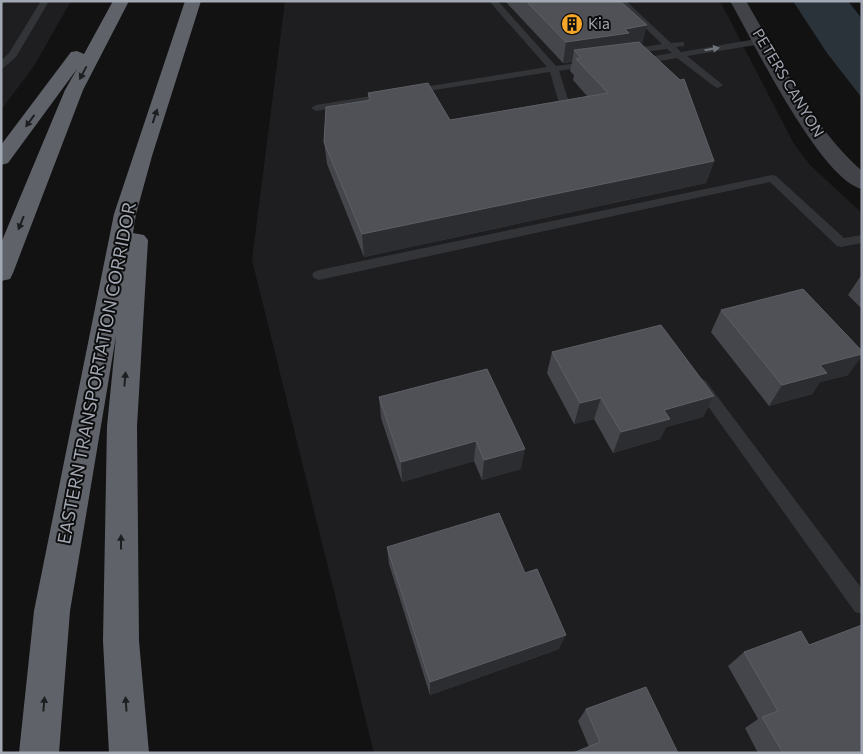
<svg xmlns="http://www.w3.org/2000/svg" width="863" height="754" font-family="Commissioner,sans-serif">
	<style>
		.built { fill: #1e1e20 }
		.water { fill: #2a3339 }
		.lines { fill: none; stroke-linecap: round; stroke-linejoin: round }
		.lane { fill: #333438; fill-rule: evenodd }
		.secondary { fill: #414348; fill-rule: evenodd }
		.highway { fill: #5f6269; fill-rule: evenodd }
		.wall { fill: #45464b }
		.shaded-wall { fill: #2c2d30 }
		.building { fill: #4f5156; stroke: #5c5f65 }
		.oneway { fill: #71747c }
		.oneway2 { fill: #1d1e20 }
		.labels { text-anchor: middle; stroke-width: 4; stroke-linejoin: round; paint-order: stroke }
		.far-poi-label { font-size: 15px; fill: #a3a9b4; stroke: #0d0d0e; text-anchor: start }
		.far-street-label { font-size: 15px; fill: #a3a9b4; stroke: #0d0d0e }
		.street-label { font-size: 18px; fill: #a3a9b4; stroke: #0d0d0e }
	</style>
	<rect width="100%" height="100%" fill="#121213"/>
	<path class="built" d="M1 1H71L34 66 1 110Z
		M285 1H718L722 5 794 144 810 165 862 213V753H374L252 260Z"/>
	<path class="water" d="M793 1H848L862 19V98L827 53Z"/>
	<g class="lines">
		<path class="lane" d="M41 1H49L16 57 1 70V61L9 53Z
			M489 1H498L556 66 594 61V65L559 71 568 99 574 106 573 108H565L558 100 550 72 408 94 407 92 412 89 547 67Z
			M617 1H626L671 43 684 42V46L676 47 681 52 762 38 767 41 762 44 687 56 723 85 718 88 715 87 677 58 648 63 627 59V55L637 48 662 44ZM667 49 672 53 648 57 638 56 643 52Z
			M389 93 393 94V98L316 111 311 108 316 105Z
			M772 175 776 176 844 238 862 235V243L841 247 837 246 770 182 319 280 314 278 312 275 314 272 319 270Z
			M700 378 705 380 862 589V614L855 612 695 388 692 384 695 380Z"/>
		<path class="secondary" d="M730 1H746C781 60 810 125 862 171V189C820 179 753 41 730 1Z"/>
		<path class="highway" d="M113 1H129L83 90 13 273 10 279 1 281V243L65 90 77 69 8 163 1 165V145L71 52 77 51 84 54Z
			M185 1H201L152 156 136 214 133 233 144 235 148 240 137 426 139 641 149 753H109L103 641 107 426 116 336 70 611 59 753H19L34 611 114 214Z"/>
	</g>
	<path class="wall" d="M505 1H620L642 45 714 161 706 183 364 257 327 164 324 142 368 100V93L450 120 587 96 573 80 574 75 570 71 572 62 563 63Z
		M862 274V309L848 295Z
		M721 310 848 375 820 382 812 394 769 406 711 332Z
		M552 352 714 396 703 417 666 427 660 439 613 453 594 419 574 424 547 373Z
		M487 369 521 469 482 480 474 461 402 482 381 418 379 397Z
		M387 547 525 573 559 649 430 695 389 564Z
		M744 652 862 753H758L745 728 758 719 728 666Z
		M586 709 678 753 589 747 578 721Z"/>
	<path class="shaded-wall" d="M1 1H5L1 8Z
		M647 25 642 45 581 58 574 50 572 62 563 63 566 42Z
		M714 161 706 183 364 257 362 234Z
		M862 354V356L848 375 820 382 812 394 769 406 782 385 820 365Z
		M714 396 703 417 666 427 660 439 613 453 621 432 664 410Z
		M601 398 594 419 574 424 580 403Z
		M476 441 474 461 402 482 401 462Z
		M525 449 521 469 482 480 484 460Z
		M566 635 559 649 430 695V682Z"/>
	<path class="building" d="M526 1H620L647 25 625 29 629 33 566 42Z
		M639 42 680 80 684 79 714 161 362 234 324 142 326 107 371 100 368 93 428 83 450 120 608 93 576 59 581 58 574 50Z
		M803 289 862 351V354L820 365 827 373 782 385 721 310Z
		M661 325 714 396 664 410 670 419 621 432 601 398 580 403 552 352Z
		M487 369 525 449 484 460 476 441 401 462 379 397Z
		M499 513 525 573 537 569 566 635 430 682 387 547Z
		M862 625V753H783L762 717 778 711 744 652 801 631 809 645Z
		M646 687 678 753H573L600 742 586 709Z"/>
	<defs><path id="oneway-solid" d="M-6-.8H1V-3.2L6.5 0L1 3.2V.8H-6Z" transform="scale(1.25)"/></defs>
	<use class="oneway" href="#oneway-solid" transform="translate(712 49) rotate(-9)"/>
	<g class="oneway2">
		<use href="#oneway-solid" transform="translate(83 73) rotate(118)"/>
		<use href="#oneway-solid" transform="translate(155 116) rotate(-72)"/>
		<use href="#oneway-solid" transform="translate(30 121) rotate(126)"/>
		<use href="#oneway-solid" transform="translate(21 223) rotate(112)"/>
		<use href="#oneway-solid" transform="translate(125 379) rotate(-85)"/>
		<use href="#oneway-solid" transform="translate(121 542) rotate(-90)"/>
		<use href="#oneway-solid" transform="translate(44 704) rotate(-85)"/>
		<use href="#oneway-solid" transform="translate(126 704) rotate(-94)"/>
	</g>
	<defs>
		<g id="building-disc" transform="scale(1.125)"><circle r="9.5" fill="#f5a628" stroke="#0d0d0e"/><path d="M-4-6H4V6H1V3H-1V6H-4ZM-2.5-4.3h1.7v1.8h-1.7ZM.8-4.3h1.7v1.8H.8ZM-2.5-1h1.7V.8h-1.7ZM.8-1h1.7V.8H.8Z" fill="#111"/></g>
	</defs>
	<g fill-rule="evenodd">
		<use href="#building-disc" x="572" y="24"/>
	</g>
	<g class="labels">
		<g class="far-poi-label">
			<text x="588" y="29">Kia</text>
		</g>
		<g class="far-street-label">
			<text transform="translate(788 83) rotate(59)" y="5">PETERS CANYON</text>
		</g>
		<g class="street-label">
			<text transform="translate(97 373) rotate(-79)" y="6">EASTERN TRANSPORTATION CORRIDOR</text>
		</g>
	</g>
	<rect width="863" height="754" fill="none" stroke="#a3a9b4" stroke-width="5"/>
</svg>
